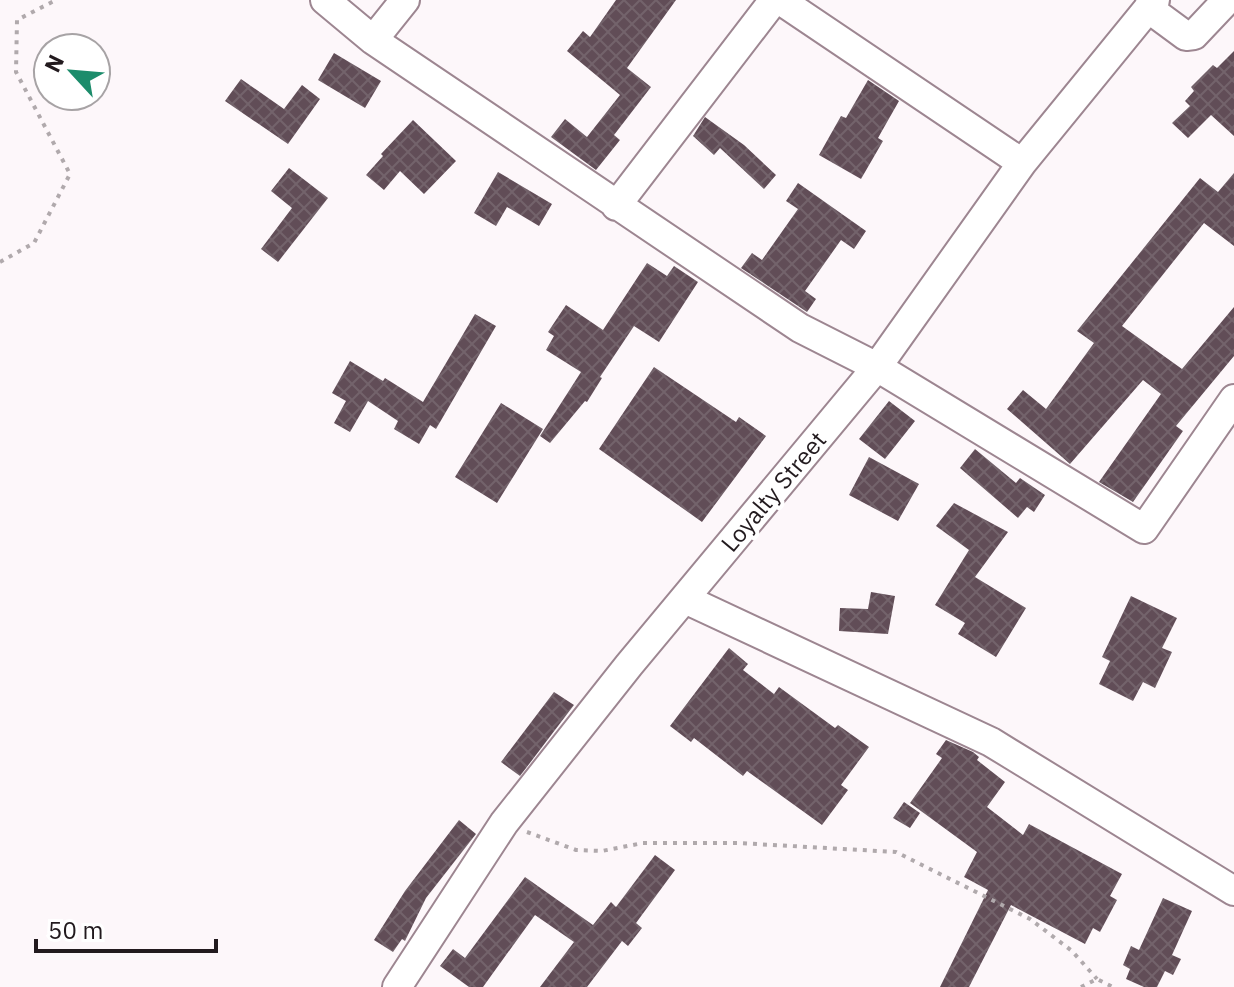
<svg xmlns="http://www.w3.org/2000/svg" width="1234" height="987" font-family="'IBM Plex Sans',sans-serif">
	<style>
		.building { fill: url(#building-cross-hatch) }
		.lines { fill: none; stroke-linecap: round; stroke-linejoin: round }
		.minor-casing { stroke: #9d8691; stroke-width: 32 }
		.path { stroke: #b0a9ac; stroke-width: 4; stroke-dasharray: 4 6; stroke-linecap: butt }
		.minor { stroke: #fff; stroke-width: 28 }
		.labels { text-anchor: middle; stroke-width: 8; stroke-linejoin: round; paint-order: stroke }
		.street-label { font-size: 24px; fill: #221a1e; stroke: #fff }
	</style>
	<defs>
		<pattern id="building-cross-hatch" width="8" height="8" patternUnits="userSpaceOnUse" patternTransform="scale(2)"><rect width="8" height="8" fill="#614d57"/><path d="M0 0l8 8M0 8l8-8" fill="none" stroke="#73636b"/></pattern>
	</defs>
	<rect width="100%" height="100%" fill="#fdf7fa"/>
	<path class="building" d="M616 0H676L627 68 651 87 614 135 620 140 596 170 551 137 565 119 587 137 620 95 567 51 583 31 590 37Z
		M1234 51V136L1211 115 1188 138 1172 123 1190 106 1185 101 1194 91 1191 87 1213 65 1217 68Z
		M334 53 381 81 365 108 318 80Z
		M241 79 284 109 302 85 320 99 288 144 225 101Z
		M868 80 899 101 878 138 883 141 861 179 819 155 841 116 846 118Z
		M705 117 744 145 776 175 764 189 720 148 714 155 693 136Z
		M413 120 456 161 424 194 400 171 384 190 366 175 383 156 381 154Z
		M289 168 328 198 278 262 261 249 292 208 271 191Z
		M498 172 552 204 539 226 507 207 496 226 474 213Z
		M1234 173V246L1204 223 1122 326 1182 369 1234 307V356L1176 426 1183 431 1133 502 1099 482 1161 394 1143 380 1070 464 1007 409 1023 390 1046 409 1094 343 1077 331 1200 178 1218 192Z
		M798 183 866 231 854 249 841 240 805 291 816 299 807 312 741 268 752 253 762 260 798 209 786 201Z
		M647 263 667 276 674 266 698 282 659 342 634 326 600 377 602 378 587 402 585 401 550 443 540 436 581 372 546 350 554 336 548 332 566 305 603 330Z
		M475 314 496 326 436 429 430 425 419 444 394 429 398 421 368 401 350 432 334 423 346 401 332 393 350 361 383 381 385 378 423 402Z
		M654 367 736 422 739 417 766 436 702 522 599 449Z
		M889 401 915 421 885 459 859 439Z
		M501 403 543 429 497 503 455 477Z
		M975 449 1016 483 1020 478 1045 495 1034 512 1027 507 1018 518 960 468Z
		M869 457 919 484 898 521 849 495Z
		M954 503 1008 532 975 577 1026 608 996 657 958 634 965 623 935 605 969 550 936 526Z
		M871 592 895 596 888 634 839 631 840 608 868 609Z
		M1131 596 1177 618 1162 648 1172 652 1155 688 1143 682 1133 701 1099 684 1110 661 1102 657Z
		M729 648 748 664 743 670 774 694 779 687 835 728 838 725 869 747 841 785 848 790 822 825 747 771 743 776 694 738 691 742 670 726Z
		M554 692 574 705 520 776 501 762Z
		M946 740 973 752 979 757 977 760 1005 782 987 807 1023 835 1029 824 1122 874 1110 896 1117 900 1100 932 1093 928 1085 944 1011 905 969 987H940L988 890 964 877 977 852 910 803 942 758 936 754Z
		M904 802 920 813 910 828 893 818Z
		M459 820 476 834 426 898 405 941 402 939 393 952 374 940 405 891Z
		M655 855 675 870 636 923 642 928 628 946 622 941 587 987H540L574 942 535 915 483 987H469L440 966 453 949 465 958 525 877 593 925 611 902 616 907Z
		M1163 898 1192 911 1172 955 1181 959 1173 975 1165 971 1157 987H1144L1126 979 1130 969 1123 965 1131 946 1139 950Z"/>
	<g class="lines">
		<g class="minor-casing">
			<path id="minor" d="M325 0 373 40 800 328 877 367 1144 529 1234 399
				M780 0 1022 163
				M1148 8 1186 36 1194 35 1227 0
				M373 40 405 0
				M616 206 774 0
				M685 599 991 742 1234 891
				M397 987 504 823 629 665 877 367 1022 163 1155 0"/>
		</g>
		<path class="path" d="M0 262 34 243 70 174 16 72 17 20 56 0
			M527 832 576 850 602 851 643 843H738L896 852 1030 919 1072 951 1097 979
			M1081 987 1097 979 1113 987"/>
		<use href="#minor" class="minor"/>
	</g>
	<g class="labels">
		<g class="street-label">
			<text transform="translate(774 492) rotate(-50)" y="8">Loyalty Street</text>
		</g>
	</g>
	<g transform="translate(72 72) rotate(296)"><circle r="38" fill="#ffffff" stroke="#a7a3a5" stroke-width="2"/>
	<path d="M0-6L14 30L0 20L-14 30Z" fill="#1c8c6b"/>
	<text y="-12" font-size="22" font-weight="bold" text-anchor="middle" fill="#221a1e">N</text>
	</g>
	<path d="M36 939v12h180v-12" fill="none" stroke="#221a1e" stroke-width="4"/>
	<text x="48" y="939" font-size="24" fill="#221a1e" stroke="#ffffff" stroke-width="6" paint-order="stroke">50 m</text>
</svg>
